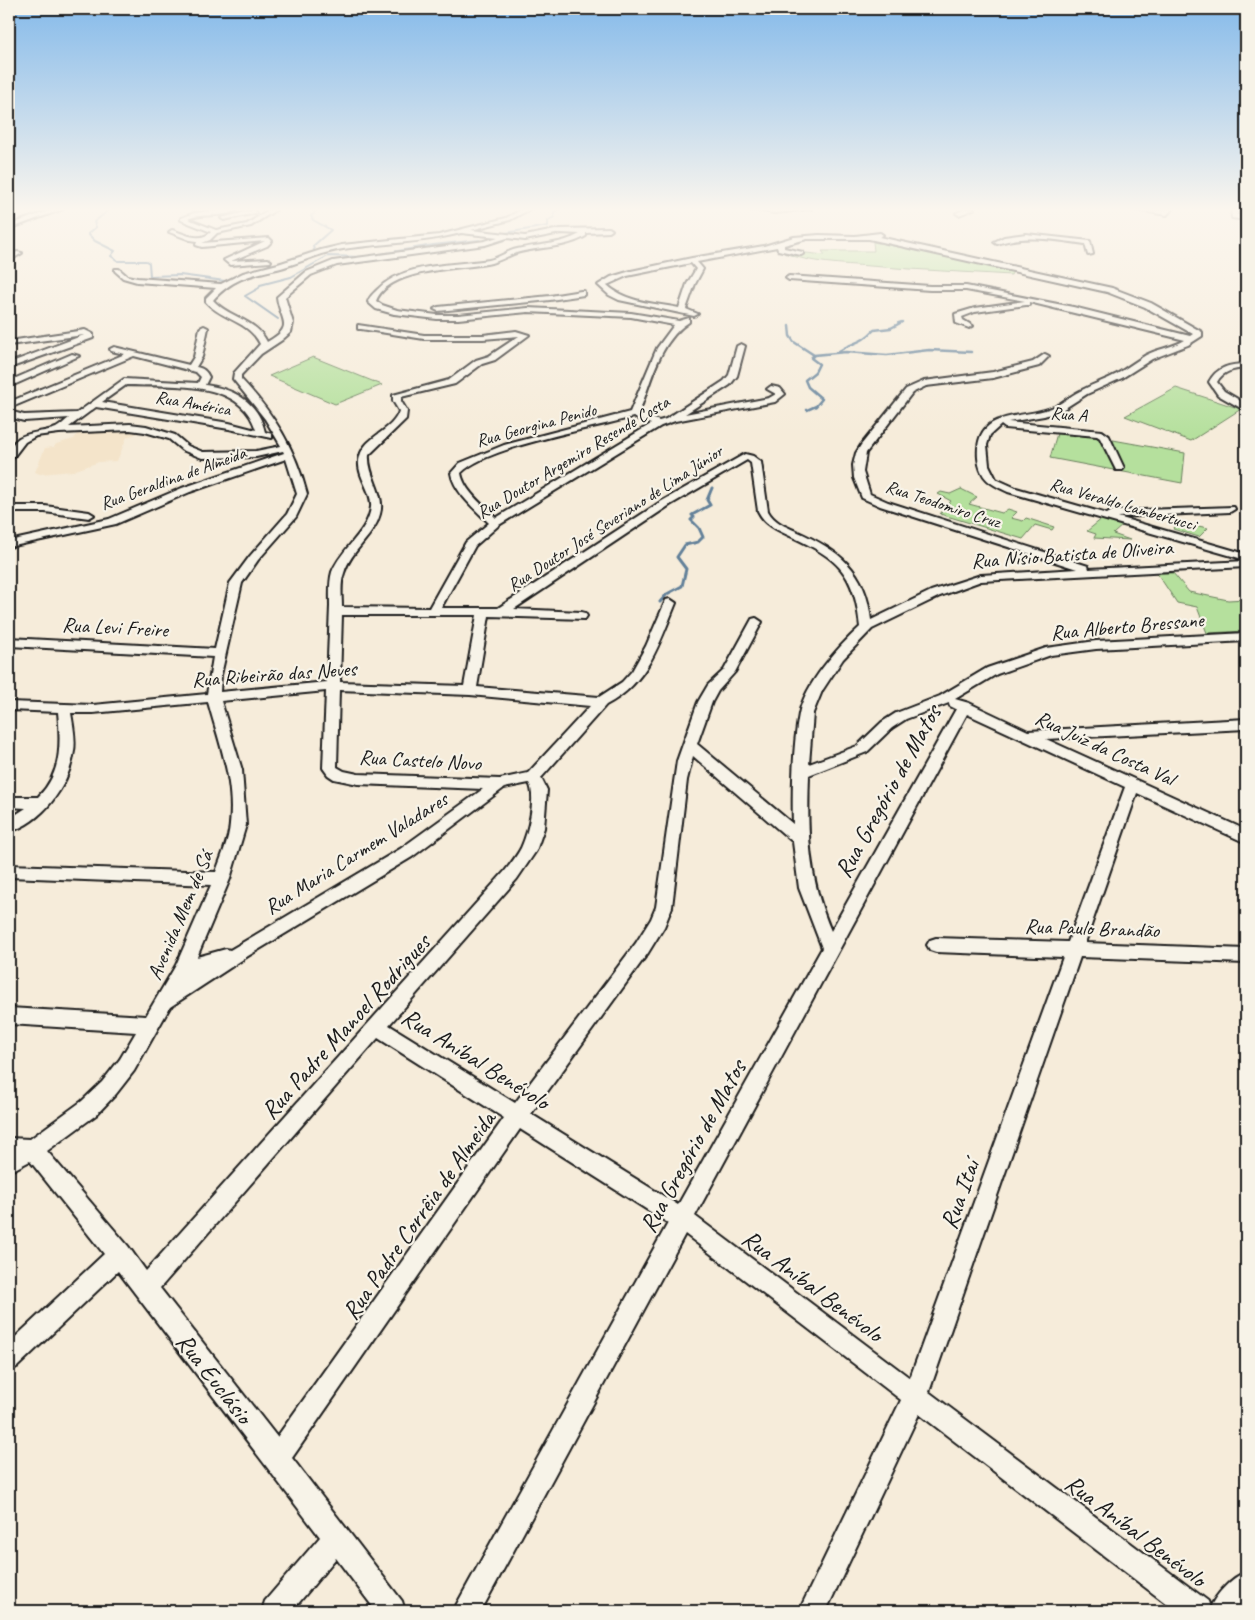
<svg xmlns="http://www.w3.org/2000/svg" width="1255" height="1620" font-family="Caveat,sans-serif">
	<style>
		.built { fill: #f4e4ca }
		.green { fill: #b5e09d; stroke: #687e5c }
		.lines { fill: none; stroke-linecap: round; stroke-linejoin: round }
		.stream-far2 { stroke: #628099; stroke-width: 2 }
		.stream-far1 { stroke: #628099; stroke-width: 2.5 }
		.stream { stroke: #628099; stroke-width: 3 }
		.minor-casing { stroke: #1c1c1c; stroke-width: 4 }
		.minor { fill: #f7f3e8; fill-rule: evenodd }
		.labels { text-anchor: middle; stroke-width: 4.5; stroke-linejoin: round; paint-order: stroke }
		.far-street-label { font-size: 18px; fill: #1c1c1c; stroke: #f7f3e8 }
		.street-label { font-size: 21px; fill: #1c1c1c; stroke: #f7f3e8 }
		.near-street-label { font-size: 25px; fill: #1c1c1c; stroke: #f7f3e8 }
	</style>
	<rect width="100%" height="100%" fill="#f6ecda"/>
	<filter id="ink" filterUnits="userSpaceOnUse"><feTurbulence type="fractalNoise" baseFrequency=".02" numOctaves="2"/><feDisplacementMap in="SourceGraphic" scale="10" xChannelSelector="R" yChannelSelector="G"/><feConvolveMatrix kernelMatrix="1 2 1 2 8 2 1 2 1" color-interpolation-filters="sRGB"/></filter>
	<g filter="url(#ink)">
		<path class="built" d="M138 428 136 434 127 437 117 461 99 462 73 471 40 474 35 472 45 448 54 447 56 444 74 439 79 431Z"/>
		<path class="green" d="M873 242 1014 270 1011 275C964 272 917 270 870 266 842 264 810 263 784 253L788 251 825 255 822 251H874Z
			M313 357 382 385 335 404 269 376Z
			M1176 388 1241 409 1191 441 1125 416Z
			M1058 430 1185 453 1182 483 1050 458Z
			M961 489 977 497 969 504 1002 513 1008 509 1017 512 1011 518 1023 521 1026 518 1054 527 1052 530 1035 525 1023 539 940 514 951 501 938 494 941 492 950 494Z
			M1103 518 1124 524 1113 534 1130 540 1094 538 1096 534 1087 531Z
			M1179 522 1208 528 1199 537 1173 529Z
			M1157 573H1173L1189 592 1228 600 1246 599V631L1207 633 1197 607 1177 603Z"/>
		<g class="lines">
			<path class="stream-far2" d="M110 209 94 222 96 227 88 234 95 241 115 251 111 256 118 261H146L149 263 150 276 180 275 225 281
				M314 209 315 212 311 216 313 220 331 230 313 246 314 250
				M499 234 548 226V221L554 217V212L558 209
				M278 319 245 296 259 288 260 285 291 277 328 256 363 257 433 245 479 240
				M898 323 902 322"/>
			<path class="stream-far1" d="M789 326 790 336 794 342 814 355 846 352 887 355 929 350 971 352
				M839 351C854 341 860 345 874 330L891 328 902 322
				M807 410 816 406 822 399 808 387 805 380 815 372 819 364 811 358 814 355"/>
			<path class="stream" d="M660 602 667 594 682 586 686 569 677 557 685 545 698 542 703 537 699 528 691 520 694 517 692 515 710 505 707 500 712 488"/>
			<g class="minor-casing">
				<path id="minor" d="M9 209H13L9 211Z
					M54 209H63L9 229V225Z
					M230 209H238C223 219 204 212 188 219L216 230 247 224 270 209H277L251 226 217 233 210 240 202 243 269 238 272 241 267 246 231 261 268 259 271 261 270 262 230 265 224 260 265 241 202 247 196 245 197 241 190 240 169 232 172 230C185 234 200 243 211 232L181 220V218L194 213Z
					M523 209H530L510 220 471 230 525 236 560 229 609 228 612 230 609 232 586 233V236C564 249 540 246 516 253 507 256 500 261 491 263 460 270 390 267 376 301L382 305 397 310 437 315H458L528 308 631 313 679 321 689 318V322C659 341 651 382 639 413L659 421 666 419 724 381 729 375 737 346 741 344 745 346 737 376 730 385 685 414 769 398 776 394 767 389 771 386 780 388 785 394 775 402 675 421 661 426 499 525 475 546 441 608H498L662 501 745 454 753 456 761 462 768 511C774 522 785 526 796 531 839 550 866 570 871 620L931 591 981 575 1077 569 880 506 862 498 854 478 853 465 856 453 861 445 906 389 924 381 993 372 1033 362 1045 354 1049 356 1039 366 993 378 926 386 912 393 866 453 863 472 870 494 888 502 1088 566 1089 569 1246 561V567L981 581 940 596 872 629 843 659 822 691 813 713 809 764 857 746 882 722 896 713 940 696 987 668 1046 648 1096 641 1246 633V641L1096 649 1051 655 997 674 955 699 969 703 1028 731 1246 719V729L1046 739 1246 830V843L1137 793 1085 943 1246 949V963L1080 957 929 1392 1208 1601 1210 1608C1216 1594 1232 1577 1246 1572V1605L1241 1611H1176L919 1414 826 1611H799L901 1400 685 1234 481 1611H453L668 1223 520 1129 292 1458 402 1601 405 1611H376L336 1558 292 1611H262L265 1601 320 1537 118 1271 17 1367 9 1371V1343L104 1254 30 1161 9 1172V1138L30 1139 82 1101 102 1082 120 1059 136 1032 9 1024V1008L146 1016 176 965 211 885 9 877V865L216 872C221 857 229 840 230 824 235 782 219 742 208 702L93 713H71C73 725 76 739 74 751 69 786 43 822 9 832V819L26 808 9 807V797H38C62 773 61 744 58 712L9 710V702L93 705 207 694 213 657 9 646V638L215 649 230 583 250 556 287 514 297 494 286 459 190 492 116 524 9 547V541L109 519 182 488 284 453 283 451 256 457 202 458 182 450 169 439 145 432 130 430 59 433 36 436 25 442 12 459 9 460C9 429 37 435 56 428 60 426 65 421 69 418L24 421 9 417V411L24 415 77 413 124 379 198 383 201 377 196 372 134 356 12 407 9 408V402L125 354 111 351 110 349 114 347 189 365 194 357 200 328 204 326 208 328 202 357 196 367C203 368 206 371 209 377L205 385C235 389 258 402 265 432L272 434V438L229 429 96 407 69 427 130 424 146 426 175 435 188 446 203 452 256 451 281 446 265 419 233 379 234 373 260 344C249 321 222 320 206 302V298L216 288 137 282 123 278 115 271V269H119L127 276 137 278 221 284 243 273 278 264 321 250 342 245 439 235 506 218ZM461 233 498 237 485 241 333 261 306 272 277 297C280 321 296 326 267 342 256 319 229 318 213 300 234 277 252 275 281 268 302 262 321 252 343 249 383 243 423 243 461 233ZM561 233 580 234C561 245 539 244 517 249 507 251 499 258 489 260 453 266 404 262 377 290 373 294 369 297 368 302L376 309 394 314 437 319H458L528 312 631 317 674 325 657 348 630 412 504 445 460 463 451 473C454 492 476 510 489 523L466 542 429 608 342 607C342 597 340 583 344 573 351 550 374 537 380 514 386 495 367 475 369 455L406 419 407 411 401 401V397L455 384 482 364 495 360 529 335 516 331 483 335H424L358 325V329H361L424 339H483L519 336 489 356 476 360 449 380 393 395V401L399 411C393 431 365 436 360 456 354 474 373 491 371 507 368 533 341 548 332 572 329 582 330 596 330 606 329 632 328 657 327 682L220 692 221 675 242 583 258 560 296 517 307 494C295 448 274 414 241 379V375L261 354 282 340 291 332 293 323 285 297 311 275 337 265 485 245 507 238 525 240ZM126 385C169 387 241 378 256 430L229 423 102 402ZM633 417 651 424 496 518C484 506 464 491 461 473 485 447 595 428 633 417ZM747 460 751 463 758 511C765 525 777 530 790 536 838 558 855 573 860 627 838 647 805 684 799 714 793 745 792 792 793 824L697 744 712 702 718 691 735 672 762 622 756 618 752 619 724 670 708 685 698 702 677 761 656 907 651 919 636 943 515 1103 389 1025 517 879 536 851 544 828 547 790 541 778 606 705C648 683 659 644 676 603L670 599 666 600 646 646 632 671 622 682 599 697 477 687 489 616 585 619 587 616 585 613 581 612 514 609 670 505ZM342 615H477L464 686 340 682ZM339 690 470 695 590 706 528 773 500 779 358 774 344 771 337 767ZM326 691 323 768 328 775 334 779 358 784 483 789 400 849 230 950 226 949 197 957 230 879 246 825 242 770 221 701ZM949 703 950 706 956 709 831 931C808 877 807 833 809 775L867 752 892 728 906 719ZM967 714 1125 787 1068 942 936 938 930 940 927 945 930 950 936 952 1063 957 910 1378 695 1216ZM693 756 793 842 799 888 822 948 678 1205 531 1114 648 953 664 927 672 907 687 780ZM529 783C537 797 528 833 521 848 517 856 511 863 505 871L146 1271 128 1246 47 1151 96 1115 116 1094 134 1071 170 1007 248 956 412 857 504 788ZM378 1038 504 1118 277 1437 160 1288Z
					M747 209H811L775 213Z
					M965 209H974L959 215 956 213Z
					M1131 209 1165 211 1166 209H1172L1167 215Z
					M1231 209H1237V215L1246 216V220L1232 218Z
					M254 210 256 213 224 220 221 218Z
					M880 233 883 235 879 237 1112 288 1151 303 1202 332V336L1188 345 1152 359 1122 378 1087 394 1062 410 1044 416 1008 422 1102 431 1109 436 1124 468 1122 470H1116L1100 438 1097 436 1005 428 1001 425 990 435 987 445 989 465 996 479 1016 488 1107 514 1112 511 1234 507 1235 509 1230 512 1118 517 1246 554V560L1008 492C991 484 980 479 978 458 974 406 1026 421 1056 406 1065 401 1073 394 1082 390 1093 384 1106 380 1117 374 1127 368 1136 361 1146 355 1158 349 1173 347 1185 340L1029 302V305H1026L975 312 962 317 963 320 973 326 969 328 956 323 955 314 975 308 1025 301 966 290H930L789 280 786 278 789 276 930 286H966L1073 307 1190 336 1193 334 1145 307 1107 292 869 239H807L784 245V248L803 252V254L801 255 778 250 777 247 697 262 703 269 695 284 686 309 698 314 694 316 619 300 609 295 598 285 611 277 631 271 692 258 764 246 794 237 819 235 855 236ZM691 263 696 269 687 284 679 308C654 303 627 303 607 285L627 276Z
					M1026 234 1090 241 1093 254 1088 255 1085 244C1056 240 1025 234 997 244L994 242 1004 237Z
					M17 252 22 253 9 261V256Z
					M581 291H584V295L550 300 438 311 434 309 438 307 550 296Z
					M85 330 93 334V338L9 368V363L84 335 9 345V341Z
					M72 354 79 356 9 387V381Z
					M1246 364V368C1234 369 1223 371 1217 382L1224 391 1246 404V411L1218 395 1209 382C1217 367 1230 364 1246 364Z
					M9 506H45L89 512 94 515 89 518 45 512H9Z"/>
			</g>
			<use href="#minor" class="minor"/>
		</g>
	</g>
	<linearGradient id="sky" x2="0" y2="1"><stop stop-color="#85baea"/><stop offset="0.48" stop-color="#fbf6ee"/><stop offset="1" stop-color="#fbf6ee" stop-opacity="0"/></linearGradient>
	<rect width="1255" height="436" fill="url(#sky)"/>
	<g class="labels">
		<g class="far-street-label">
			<text transform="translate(193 403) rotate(10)" y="6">Rua América</text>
			<text transform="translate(1069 414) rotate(5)" y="6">Rua A</text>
			<text transform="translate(536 425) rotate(-15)" y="6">Rua Georgina Penido</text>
			<text transform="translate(573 457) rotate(-31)" y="6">Rua Doutor Argemiro Resende Costa</text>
			<text transform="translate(173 478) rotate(-20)" y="6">Rua Geraldina de Almeida</text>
			<text transform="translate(943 504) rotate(18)" y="6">Rua Teodomiro Cruz</text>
			<text transform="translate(1123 504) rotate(16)" y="6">Rua Veraldo Lambertucci</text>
			<text transform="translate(615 518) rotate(-33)" y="6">Rua Doutor José Severiano de Lima Júnior</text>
		</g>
		<g class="street-label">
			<text transform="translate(1072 554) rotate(-4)" y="7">Rua Nísio Batista de Oliveira</text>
			<text transform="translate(1127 626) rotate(-5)" y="7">Rua Alberto Bressane</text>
			<text transform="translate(115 627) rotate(3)" y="7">Rua Levi Freire</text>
			<text transform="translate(274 674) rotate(-4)" y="7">Rua Ribeirão das Neves</text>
			<text transform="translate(1105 748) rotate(25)" y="7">Rua Juiz da Costa Val</text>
			<text transform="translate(420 760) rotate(3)" y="7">Rua Castelo Novo</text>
			<text transform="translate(356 853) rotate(-32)" y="7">Rua Maria Carmem Valadares</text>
			<text transform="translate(180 915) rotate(-67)" y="7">Avenida Mem de Sá</text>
			<text transform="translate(1092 928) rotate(2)" y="7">Rua Paulo Brandão</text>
		</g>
		<g class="near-street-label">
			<text transform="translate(887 791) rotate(-61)" y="9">Rua Gregório de Matos</text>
			<text transform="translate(345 1026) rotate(-48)" y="9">Rua Padre Manoel Rodrigues</text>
			<text transform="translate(476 1058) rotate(32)" y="9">Rua Aníbal Benévolo</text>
			<text transform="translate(692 1146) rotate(-61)" y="9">Rua Gregório de Matos</text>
			<text transform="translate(959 1194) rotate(-70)" y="9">Rua Itaí</text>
			<text transform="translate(418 1215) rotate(-55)" y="9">Rua Padre Corrêia de Almeida</text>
			<text transform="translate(813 1285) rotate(37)" y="9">Rua Aníbal Benévolo</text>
			<text transform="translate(215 1378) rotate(52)" y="9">Rua Euclásio</text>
			<text transform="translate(1136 1530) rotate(37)" y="9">Rua Aníbal Benévolo</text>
		</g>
	</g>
	<rect width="1255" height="1620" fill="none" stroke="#f7f3e8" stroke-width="30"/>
	<rect x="15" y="15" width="1225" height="1590" fill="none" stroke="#1c1c1c" stroke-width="2" filter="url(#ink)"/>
</svg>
